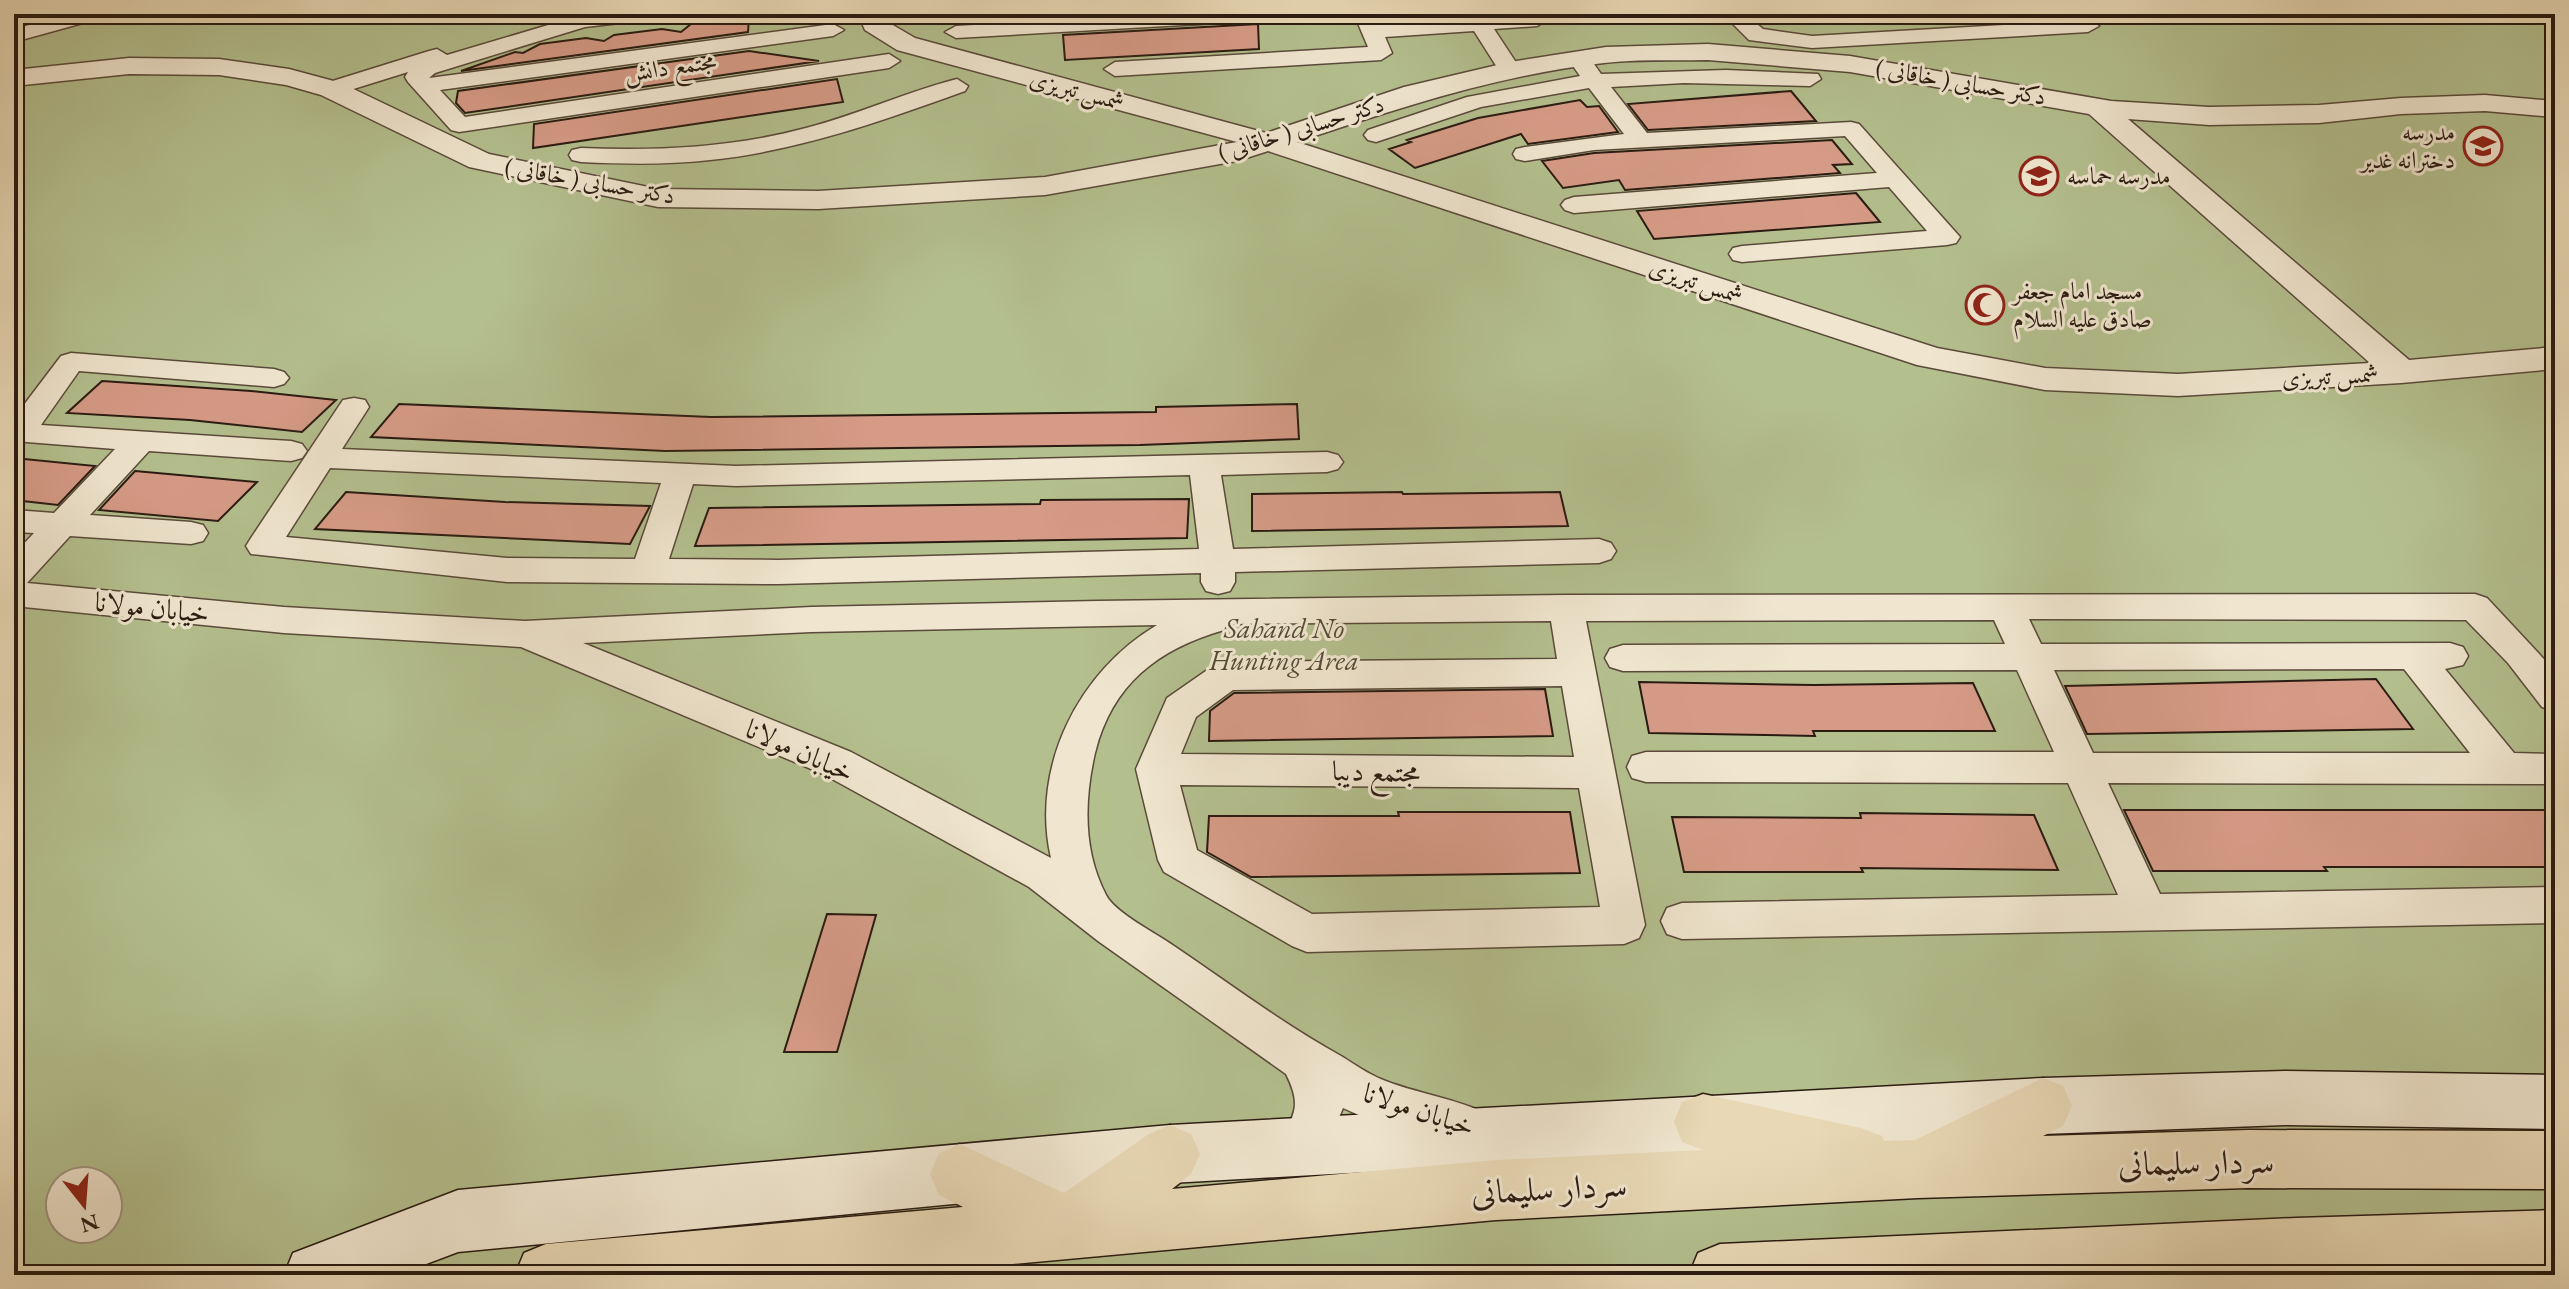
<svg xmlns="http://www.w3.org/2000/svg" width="2569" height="1289" font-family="'EB Garamond',Amiri,serif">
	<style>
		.green { fill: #b4bf8e; stroke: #6f6d50; stroke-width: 2; fill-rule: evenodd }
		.building { fill: #d69b87; stroke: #2a1b11; stroke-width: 2 }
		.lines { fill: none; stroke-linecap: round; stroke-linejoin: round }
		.minor-casing { stroke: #5a4a3a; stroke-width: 3 }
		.tertiary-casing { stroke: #5a4a3a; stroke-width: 3 }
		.secondary-casing { stroke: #2a1b11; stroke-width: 3 }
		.primary-casing { stroke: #2a1b11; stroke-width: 3 }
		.minor { fill: #f0e6cf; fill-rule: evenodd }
		.tertiary { fill: #f0e6cf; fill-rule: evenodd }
		.secondary { fill: #f0e6cf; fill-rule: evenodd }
		.primary { fill: #e8d8b5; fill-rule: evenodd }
		.labels { text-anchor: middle; stroke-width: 6; stroke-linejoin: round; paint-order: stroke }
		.far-street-label { font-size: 24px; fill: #2a1b11; stroke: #f0e6cf }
		.far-poi-label { font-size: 24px; fill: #2a1b11; stroke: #f0e6cf; text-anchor: start }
		.street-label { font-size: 28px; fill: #2a1b11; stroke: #f0e6cf }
		.park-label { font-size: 28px; font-style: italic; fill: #534c36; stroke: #f0e6cf }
		.near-street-label { font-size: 34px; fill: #2a1b11; stroke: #f0e6cf }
	</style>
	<rect width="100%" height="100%" fill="#e8d8b5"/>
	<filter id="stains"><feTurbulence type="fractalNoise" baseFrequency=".0025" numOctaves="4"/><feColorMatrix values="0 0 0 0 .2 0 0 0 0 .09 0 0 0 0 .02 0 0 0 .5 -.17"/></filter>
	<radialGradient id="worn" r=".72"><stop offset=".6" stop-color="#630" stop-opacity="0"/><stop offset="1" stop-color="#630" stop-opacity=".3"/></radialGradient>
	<path class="green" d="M14 14H2555V1275H14ZM60 1181H108V1229H60Z"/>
	<path class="building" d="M749 17 748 32 461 71 515 52 523 53 540 44 586 38 604 41 614 35 662 29 681 32 691 24Z
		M1258 24 1259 49 1065 60 1063 35Z
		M749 51 819 61 465 113 456 103 458 91Z
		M837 79 843 102 533 148 534 124Z
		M1791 91 1816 121 1648 130 1628 104Z
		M1580 100 1587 107 1599 106 1618 132 1528 144 1521 134 1415 168 1389 149 1411 142 1407 140 1478 118Z
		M1832 140 1852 164 1833 165 1840 173 1625 190 1619 180 1563 188 1542 161 1594 153Z
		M1856 193 1880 222 1654 239 1637 211Z
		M102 381 251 391 336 400 302 432 190 420 67 413Z
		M399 404 711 417 1156 412V407L1297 404 1299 439 1140 445 665 451 371 437Z
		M14 458 95 466 58 505 14 500Z
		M135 471 257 482 218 521 99 510Z
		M346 492 505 502 650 506 630 544 315 529Z
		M1402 492 1403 494 1560 492 1568 526 1252 531V494Z
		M1189 499 1187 538 695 546 709 508 1040 504 1041 500Z
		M2376 679 2413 729 2087 734 2065 686Z
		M1639 682 1814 685 1973 683 1995 731H1813L1815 736 1649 733Z
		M1545 689 1553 736 1209 741 1210 711 1234 693Z
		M2124 810H2555V867H2324L2327 871H2153Z
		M1398 812H1570L1580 873 1251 877 1207 852 1209 816H1399Z
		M1860 813 2034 815 2058 870 1861 868 1863 872H1684L1672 817 1861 818Z
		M827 914 876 915 837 1052H784Z"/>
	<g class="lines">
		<g class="minor-casing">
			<path id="minor" d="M71 14H104L101 18 14 42V29Z
				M585 14H656L646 20 585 27 435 73 429 78 833 24 844 30 833 36 440 90 465 117 889 54 900 61 889 68 459 132 451 130 408 82 405 77 408 72 331 96 323 94 320 89 323 84 429 51 437 49 447 55Z
				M1162 14H1283L1273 20 956 38 945 32 956 26Z
				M1354 14H1374L1379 25 1533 14 1544 16 1547 20 1537 26 1494 29 1521 70 1510 77 1502 75 1474 31 1385 37 1392 53 1381 60 1115 76 1104 69 1115 62 1368 47Z
				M1723 14H1745L1763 29 1812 36 2088 20 2099 26 2088 32 1812 48 1749 40Z
				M1584 59 1592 61 1601 74 1726 70 1818 74 1821 79 1810 86 1684 83 1611 87 1647 133 1851 122 1859 124 1960 237 1956 243 1947 245 1742 262 1733 260 1729 254 1733 248 1742 246 1927 231 1889 187 1574 213 1565 210 1561 205 1565 200 1574 197 1877 173 1845 136 1594 150 1525 161 1516 159 1513 154 1516 149 1525 147 1624 134 1589 88 1481 107 1376 142 1368 140 1364 135 1368 130 1467 97 1580 76 1573 66Z
				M957 79 968 86 965 91C882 121 798 151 710 160 667 165 624 164 581 162L572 160 569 155 572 150 581 148C657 151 731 148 806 128 857 115 906 92 957 79Z
				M71 353 274 369 284 372 289 378 284 384 274 387 79 371 41 425 291 441 302 444 307 451 302 458 291 461 149 451 90 515 191 522 203 525 208 533 203 541 191 544 70 536 27 583 284 607 525 621 811 607 1098 601 1566 595 2475 594 2487 598 2555 671V711L2542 707 2508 663 2466 620 2029 619 2041 644 2450 643 2463 647 2468 656 2463 665 2445 669 2514 753 2555 754V784L2108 783 2160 894 2555 887V923L1682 939 1667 934 1661 921 1667 908 1682 903 2118 895 2068 783 1646 782 1632 778 1627 767 1632 756 1646 752H2054L2017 670 1623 671 1610 667 1605 658 1610 649 1623 645 2005 644 1994 620 1586 621 1645 925 1639 938 1624 944 1307 952 1292 946 1164 872 1158 860 1136 769 1167 698 1213 666 1226 662 1557 659 1551 621 1227 624 1224 630C1158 649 1112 684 1095 753 1084 801 1083 851 1106 895 1114 912 1157 934 1174 946 1229 983 1283 1024 1341 1056 1354 1064 1368 1074 1383 1080 1413 1092 1446 1097 1476 1109L1483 1125 1476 1141 1459 1148 1372 1121 1343 1108 1320 1163 1303 1170 1286 1163 1279 1146C1293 1114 1303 1108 1286 1074L1098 941 1029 887 823 774 521 647 284 633 14 606V554L34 533 14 532V510L54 513 115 449 14 441V418L61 356ZM1157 625C1079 671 1030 767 1051 858L851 752 583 643 811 632ZM2404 669 2470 753H2093L2054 670ZM1562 686 1574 757 1181 754 1196 717 1233 690ZM1180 785 1579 788 1600 907 1312 914 1197 850Z
				M354 398 365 400 369 407 342 449 736 466 1327 452 1338 455 1343 462 1338 469 1327 472 1221 475 1233 549 1599 539 1611 543 1616 551 1611 559 1599 563 1235 572V582L1230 591 1218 594 1206 591 1201 582V573L779 584 507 582 251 554 246 546 251 538 343 400ZM330 468 661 483 635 559 507 558 286 537ZM1190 475 1199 549 779 560 669 559 693 484 736 486Z"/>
		</g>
		<g class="tertiary-casing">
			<path id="tertiary" d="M858 14H884L886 21 915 38 1266 133 1404 87 1510 62 1606 47 1708 44 1850 56 2111 101 2209 107 2319 105 2401 98 2485 95 2555 101V117L2485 111 2401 114 2319 123 2209 125 2128 119 2409 360 2555 347V369L2401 383 2178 396 2045 390 1917 365 1268 151 1237 161 1045 195 818 209 658 207 469 167 321 95 286 85 219 75 129 74 14 86V70L129 58 219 59 289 69 341 83 489 154 658 189 818 191 1045 177 1237 142 897 50 865 30ZM1708 60 1850 72 2089 114 2370 363 2178 374 2045 368 1937 348 1297 142C1398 108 1498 75 1604 63 1638 59 1674 61 1708 60Z"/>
		</g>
		<g class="secondary-casing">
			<path id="secondary" d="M2285 1071 2555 1075V1129L2285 1125 2043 1134 1170 1183 458 1252 397 1275H284L293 1253 458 1190 1170 1125 2043 1078Z"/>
		</g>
		<g class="primary-casing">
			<path id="primary" d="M2043 1078 2063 1086 2072 1106 2063 1126 2043 1136 2248 1130 2555 1131V1189L2248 1188 1918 1198 1496 1220 891 1275H515L524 1253 546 1244 963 1207 939 1195 930 1174 939 1153 960 1144 1064 1193 1149 1134 1170 1125 1191 1134 1200 1154 1191 1174 1172 1189 1496 1160 1703 1150 1682 1142 1674 1122 1682 1102 1703 1094 1861 1128 1882 1136 1884 1141 1915 1140Z
				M2555 1210V1272L2453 1275H1689L1698 1253 1720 1244 2296 1218Z"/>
		</g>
		<use href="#minor" class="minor"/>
		<use href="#tertiary" class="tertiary"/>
		<use href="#secondary" class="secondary"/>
		<use href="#primary" class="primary"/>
	</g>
	<defs>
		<g id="school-ring" transform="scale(2)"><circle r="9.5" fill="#f0e6cf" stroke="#8f2418" stroke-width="1.5"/><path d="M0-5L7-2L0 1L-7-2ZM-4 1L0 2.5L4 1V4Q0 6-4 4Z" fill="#8f2418"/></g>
		<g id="mosque-ring" transform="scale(2)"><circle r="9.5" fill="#f0e6cf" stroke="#8f2418" stroke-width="1.5"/><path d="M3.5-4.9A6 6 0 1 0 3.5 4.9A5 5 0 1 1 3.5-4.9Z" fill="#8f2418"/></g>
	</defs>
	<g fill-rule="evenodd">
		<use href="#school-ring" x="2483" y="146"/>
		<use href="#school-ring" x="2039" y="176"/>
		<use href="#mosque-ring" x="1985" y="305"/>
	</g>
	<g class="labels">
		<g class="far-street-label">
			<text transform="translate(670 67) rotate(-8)" y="8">مجتمع دانش</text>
			<text transform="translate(1961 82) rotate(10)" y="8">دکتر حسابی ( خاقانی )</text>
			<text transform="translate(1077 90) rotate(15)" y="8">شمس تبریزی</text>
			<text transform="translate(1301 128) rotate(-17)" y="8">دکتر حسابی ( خاقانی )</text>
			<text transform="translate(590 181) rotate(10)" y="8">دکتر حسابی ( خاقانی )</text>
			<text transform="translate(1696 281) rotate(18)" y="8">شمس تبریزی</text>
			<text transform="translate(2330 376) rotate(-3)" y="8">شمس تبریزی</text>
		</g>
		<g class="far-poi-label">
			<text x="2455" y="140" text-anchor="end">مدرسه<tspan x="2455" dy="28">دخترانه غدیر</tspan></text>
			<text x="2067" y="184">مدرسه حماسه</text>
			<text x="2013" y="299">مسجد امام جعفر<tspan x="2013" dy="28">صادق علیه السلام</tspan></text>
		</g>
		<g class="street-label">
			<text transform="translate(152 607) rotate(6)" y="10">خیابان مولانا</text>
			<text transform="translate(800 750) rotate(24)" y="10">خیابان مولانا</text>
			<text transform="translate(1376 771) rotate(1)" y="10">مجتمع دیبا</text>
			<text transform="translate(1419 1109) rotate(18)" y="10">خیابان مولانا</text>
		</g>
		<g class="park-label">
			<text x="1284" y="638">Sahand No<tspan x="1284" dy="32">Hunting Area</tspan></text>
		</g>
		<g class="near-street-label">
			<text transform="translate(2196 1162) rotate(-1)" y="12">سردار سلیمانی</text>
			<text transform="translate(1549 1188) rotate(-3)" y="12">سردار سلیمانی</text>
		</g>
	</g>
	<rect width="2569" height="1289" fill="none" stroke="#e8d8b5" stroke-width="48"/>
	<rect x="16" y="16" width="2537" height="1257" fill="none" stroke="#2a1b11" stroke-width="4"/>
	<rect x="24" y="24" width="2521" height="1241" fill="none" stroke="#2a1b11" stroke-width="2"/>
	<g transform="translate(84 1205) rotate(163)"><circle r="38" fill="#f0e6cf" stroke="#a19583" stroke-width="2"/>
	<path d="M0-6L14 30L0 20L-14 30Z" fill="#8f2418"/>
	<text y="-12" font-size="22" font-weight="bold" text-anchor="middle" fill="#2a1b11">N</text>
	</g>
	<rect width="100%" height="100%" filter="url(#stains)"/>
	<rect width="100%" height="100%" fill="url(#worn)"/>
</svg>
